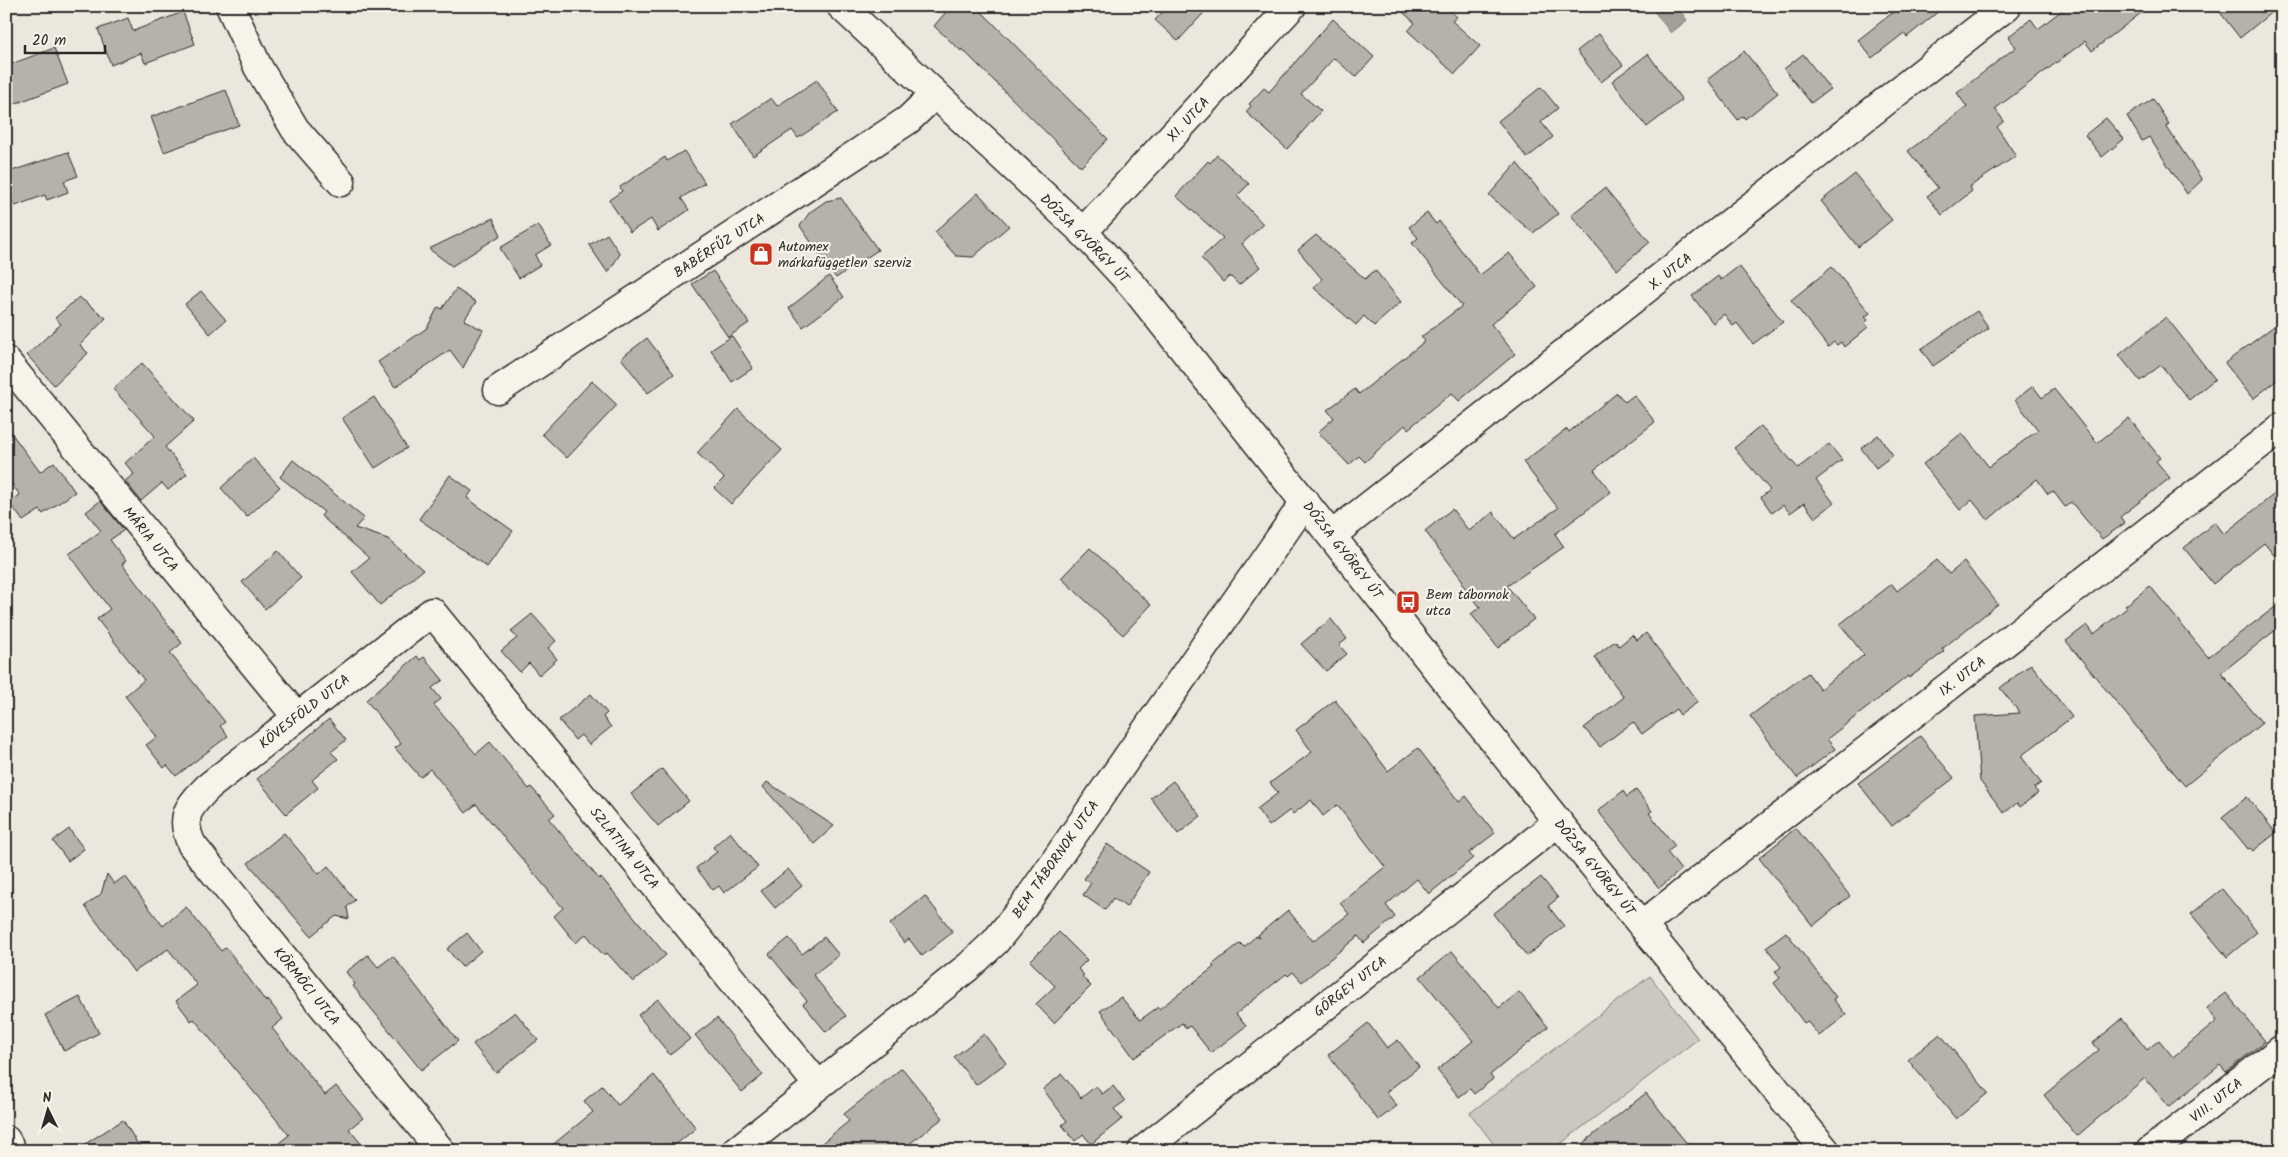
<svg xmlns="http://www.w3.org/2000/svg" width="2288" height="1157" font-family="Kalam,sans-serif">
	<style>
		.green { fill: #cbc8bf; stroke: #7b7a75 }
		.water { fill: #a29f98; stroke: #72716c }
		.building { fill: #b5b2ab; stroke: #2b2b2b }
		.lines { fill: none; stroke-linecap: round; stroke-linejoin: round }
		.street-casing { stroke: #2b2b2b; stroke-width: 31 }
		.secondary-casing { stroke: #2b2b2b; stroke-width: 31 }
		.street { stroke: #f7f3e8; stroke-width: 28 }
		.secondary { stroke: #f7f3e8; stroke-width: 28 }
		.labels { text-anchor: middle; stroke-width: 4.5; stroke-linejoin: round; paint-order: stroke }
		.street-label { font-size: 14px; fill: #2b2b2b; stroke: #f7f3e8 }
		.poi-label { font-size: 14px; fill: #2b2b2b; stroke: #f7f3e8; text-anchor: start }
	</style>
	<rect width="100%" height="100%" fill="#ebe7dd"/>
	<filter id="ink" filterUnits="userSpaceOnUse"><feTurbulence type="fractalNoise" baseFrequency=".02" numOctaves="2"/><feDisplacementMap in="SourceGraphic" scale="10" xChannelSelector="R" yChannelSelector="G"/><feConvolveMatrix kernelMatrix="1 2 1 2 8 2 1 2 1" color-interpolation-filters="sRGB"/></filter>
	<g filter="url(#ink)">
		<path class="green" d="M1650 976 1698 1039 1551 1151H1499L1470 1113Z"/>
		<path class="water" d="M1650 6H1682L1680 11 1687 20 1671 33Z"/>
		<path class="building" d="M951 6H976L1108 139 1081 167 962 49 961 51 934 26Z
			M1168 6H1210L1178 41 1155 20Z
			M1396 6H1445L1457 17 1452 21 1480 46 1455 74 1408 31 1415 23Z
			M1901 6H1945L1907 37 1904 33 1872 58 1858 40Z
			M2067 6H2150L2092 51 2085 41 1995 109 2004 121 1997 127 2016 156 1969 187 1972 191 1942 215 1927 196 1938 188 1908 151 1967 107 1957 93 2016 47 2008 37 2031 19 2038 29Z
			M2215 6H2279L2240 38Z
			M183 12 195 44 145 63 141 53 111 65 98 29 128 18 133 31Z
			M1333 19 1374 57 1356 77 1334 58 1301 94 1321 111 1287 149 1246 112 1251 106 1249 104 1264 88 1269 92Z
			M1599 34 1623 65 1601 82 1577 51Z
			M54 48 68 84 6 107V66Z
			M1744 51 1778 93 1745 119 1743 116 1738 120 1707 80Z
			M1648 54 1682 100 1647 127 1612 81Z
			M1803 54 1830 89 1811 103 1784 69Z
			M817 80 838 112 798 138 792 130 753 156 732 124 771 98 777 106Z
			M1541 87 1558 108 1541 122 1553 137 1527 158 1498 121Z
			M226 90 239 125 164 152 151 117Z
			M2153 99 2169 124 2166 126 2202 180 2187 194 2149 137 2142 141 2127 116Z
			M2106 118 2124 139 2102 157 2085 135Z
			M684 151 705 183 681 198 689 210 658 231 651 219 630 232 609 200 622 191 620 187 665 157 667 161Z
			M68 152 78 176 64 181 68 192 47 200 45 195 15 206 12 200 6 202V173Z
			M1217 155 1249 184 1237 196 1263 224 1242 244 1260 267 1239 285 1230 276 1223 282 1201 258 1223 238 1176 196 1208 161 1210 163Z
			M1517 163 1558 214 1533 233 1489 195Z
			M1855 174 1892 220 1858 247 1821 201Z
			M1605 188 1650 242 1617 270 1571 215Z
			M978 193 1009 226 973 257 956 256 935 232Z
			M841 198 878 250 836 278 800 226 810 212 826 201Z
			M1427 213 1436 224 1439 221 1480 275 1509 253 1537 287 1491 324 1515 354 1459 401 1452 393 1408 429 1405 425 1365 462 1359 456 1349 465 1318 432 1334 418 1327 410 1355 389 1359 394 1425 341 1421 337 1462 306 1412 243 1418 238 1409 227Z
			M493 218 501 235 452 266 429 249Z
			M538 225 551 245 535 255 540 265 519 278 500 248Z
			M607 234 620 254 608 273 589 245Z
			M1316 235 1365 279 1375 270 1401 302 1374 326 1364 316 1356 325 1314 288 1322 279 1298 250Z
			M1739 266 1783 322 1753 344 1737 323 1733 326 1724 314 1713 323 1692 296 1718 276 1721 280Z
			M1832 267 1870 313 1865 317 1868 320 1865 323 1868 327 1844 347 1841 342 1837 345 1834 342 1828 347 1791 300Z
			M713 271 749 323 728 337 692 284Z
			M829 276 844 297 803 327 789 308Z
			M456 289 476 302 464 320 483 330 463 368 450 350 395 387 378 362 427 328 438 307 442 309Z
			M201 291 226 320 210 334 185 304Z
			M79 297 106 318 80 345 88 353 54 385 27 355 61 324 55 318Z
			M1977 311 1989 328 1933 366 1921 349Z
			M2166 317 2215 379 2189 400 2161 365 2140 381 2119 355Z
			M2282 320V376L2253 399 2225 363Z
			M732 336 753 368 732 382 711 350Z
			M647 338 674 374 648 393 621 358Z
			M142 363 194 421 165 447 187 474 168 490 162 483 141 501 125 481 134 474 125 463 155 436 113 389Z
			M592 381 617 405 567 458 542 434Z
			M2033 386 2042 398 2054 389 2097 443 2129 418 2160 458 2156 461 2170 478 2120 517 2125 523 2102 539 2071 502 2065 507 2053 491 2048 494 2037 479 1988 520 1972 500 1960 510 1923 464 1962 433 1989 467 2038 430 2015 400Z
			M1617 393 1625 402 1634 395 1655 422 1594 470 1611 492 1555 534 1564 547 1507 586 1534 619 1498 648 1471 614 1480 607 1461 583 1463 581 1425 531 1452 509 1469 531 1493 512 1514 539 1558 508 1523 462 1567 429 1569 432Z
			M374 397 407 448 375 468 342 418Z
			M738 409 782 450 731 504 714 488 724 478 697 453Z
			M6 426 40 472 54 462 75 492 43 514 40 510 23 521 9 502 20 495 6 476Z
			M1761 426 1798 468 1829 444 1842 460 1816 480 1834 503 1815 518 1804 503 1790 513 1783 505 1772 513 1761 497 1770 490 1734 448Z
			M1878 435 1893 455 1876 468 1861 448Z
			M253 458 280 487 247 517 221 488Z
			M293 460 364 518 355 528 388 539 423 570 380 605 352 572 369 558 321 516 324 512 280 477Z
			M450 475 472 491 467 498 513 531 487 567 419 519Z
			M2282 488V565L2264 543 2213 584 2184 548 2215 522 2224 534Z
			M100 501 124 530 110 540 126 561 122 564 182 643 170 653 225 722 220 726 228 736 176 776 167 765 164 768 146 745 157 737 125 696 144 680 97 619 110 609 69 554 101 531 86 512Z
			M1090 548 1151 605 1123 635 1061 578Z
			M278 551 301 578 265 609 242 582Z
			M1937 560 1949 574 1964 562 1998 604 1942 649 1944 652 1909 678 1908 676 1827 739 1835 749 1797 778 1750 716 1808 673 1820 689 1864 655 1840 624 1892 584 1897 591Z
			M2150 586 2208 657 2282 602V625L2221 673 2262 723 2185 786 2066 641 2087 625 2094 634 2127 608 2125 606Z
			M532 614 556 641 548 648 557 659 539 675 529 663 520 672 501 651 517 638 511 631Z
			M1331 619 1347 639 1339 645 1347 654 1326 671 1301 644Z
			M1646 633 1698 702 1680 715 1676 709 1642 734 1633 722 1600 747 1584 728 1624 697 1594 657 1615 641 1619 646 1632 635 1637 640Z
			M417 656 420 660 424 657 443 680 432 688 441 699 434 705 476 754 490 742 529 789 531 787 555 814 549 819 599 879 601 877 666 955 633 982 607 953 603 955 586 934 576 943 554 916 563 908 476 804 466 813 430 769 420 777 395 748 401 744 366 700Z
			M2031 664 2072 717 2021 756 2041 783 2034 788 2038 793 2020 807 2017 803 2004 813 1980 781 1975 716 2020 713 2000 688Z
			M591 694 607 713 603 717 611 727 589 745 581 735 575 740 559 720Z
			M1335 700 1388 771 1418 748 1459 802 1466 796 1495 833 1469 853 1473 858 1429 894 1417 879 1386 905 1395 917 1364 943 1358 936 1302 982 1293 972 1288 976 1286 974 1236 1014 1246 1026 1211 1053 1190 1026 1186 1028 1182 1023 1134 1058 1100 1011 1121 997 1140 1020 1158 1007 1159 1009 1214 967 1212 965 1240 943 1244 947 1256 936 1260 938 1258 935 1288 910 1313 941 1349 914 1340 903 1385 867 1337 805 1323 816 1311 800 1293 814 1290 810 1269 826 1257 809 1278 793 1270 783 1312 752 1296 730Z
			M329 719 346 740 331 752 338 759 312 780 318 788 286 814 257 779Z
			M1920 736 1954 778 1892 826 1858 783Z
			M662 769 689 801 658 826 631 794Z
			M1173 781 1201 816 1178 834 1151 798Z
			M767 782 834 826 814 844 763 787Z
			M1636 790 1652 811 1649 813 1675 846 1667 852 1681 870 1659 888 1598 811 1623 791 1627 797Z
			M2247 797 2276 833 2253 851 2250 848 2248 849 2222 817Z
			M1796 828 1850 896 1813 926 1759 858Z
			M69 829 84 849 68 861 53 841Z
			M730 832 758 867 724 893 719 886 713 890 696 868 717 852 713 847Z
			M284 833 319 874 328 866 355 900 347 907 349 919 336 916 311 936 248 863Z
			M1107 844 1149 872 1126 907 1113 898 1105 910 1083 895 1091 883 1084 879Z
			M788 869 802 886 775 908 761 891Z
			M107 874 114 884 125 876 163 926 186 907 221 951 226 947 266 1002 268 1000 283 1019 272 1028 325 1095 336 1086 363 1118 349 1129 367 1151H269L289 1135 194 1019 191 1021 176 1001 197 985 168 949 134 972 85 906 101 894Z
			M1541 877 1558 898 1548 906 1564 926 1527 956 1493 914Z
			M2222 889 2257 932 2227 957 2191 914Z
			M925 896 953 932 922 956 909 939 904 943 890 924Z
			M1059 932 1087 960 1078 969 1084 975 1082 977 1091 986 1054 1023 1036 1004 1055 986 1030 961Z
			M1786 932 1836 997 1833 999 1846 1015 1819 1036 1807 1021 1804 1023 1774 983 1780 978 1775 972 1781 967 1766 947Z
			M467 933 481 951 462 967 447 949Z
			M824 937 839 955 813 975 846 1016 826 1032 803 1004 807 1001 769 954 789 938 802 954Z
			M1452 951 1499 1008 1519 992 1548 1027 1490 1075 1493 1079 1474 1094 1470 1089 1459 1097 1437 1070 1473 1041 1420 977Z
			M368 955 378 967 393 956 458 1041 421 1070 353 986 355 984 346 972Z
			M2226 993 2265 1041 2226 1072 2220 1065 2169 1107 2145 1078 2077 1136 2044 1095 2099 1050 2093 1043 2122 1019 2147 1050 2159 1040 2173 1057 2217 1021 2207 1008Z
			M80 997 99 1033 64 1051 45 1015Z
			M658 999 690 1039 670 1055 638 1015Z
			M515 1012 538 1040 496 1073 473 1044Z
			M717 1018 763 1075 742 1092 695 1035Z
			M1368 1023 1387 1048 1398 1040 1419 1067 1386 1092 1397 1106 1378 1120 1328 1055Z
			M984 1034 1006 1063 976 1085 954 1057Z
			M1940 1034 1988 1093 1956 1119 1908 1060Z
			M902 1068 943 1118 900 1151H812L849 1121 844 1114Z
			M1062 1074 1081 1098 1096 1086 1102 1094 1113 1086 1125 1101 1114 1109 1122 1119 1091 1144 1083 1134 1075 1141 1062 1125 1067 1121 1043 1089Z
			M654 1075 696 1128 668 1151H545L593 1112 584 1101 602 1086 618 1105Z
			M1646 1093 1693 1151H1573Z
			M123 1120 142 1151H74Z"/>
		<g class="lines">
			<g class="street-casing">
				<path id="street" d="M230 6 258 67 295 129 341 182
					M1083 232 1292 6
					M6 361 296 716
					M498 390 908 120 935 94
					M1332 535 2007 6
					M1642 925 2282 427
					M6 1140 12 1151
					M441 1151 192 845C179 817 188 807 208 787L432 612 818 1085
					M736 1151 968 967 995 942 1023 907 1305 502
					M1142 1151 1558 822
					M2150 1151 2282 1049"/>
			</g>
			<g class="secondary-casing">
				<path id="secondary" d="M841 6 1083 232 1134 287 1558 822 1826 1151"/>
			</g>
			<use href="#street" class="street"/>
			<use href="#secondary" class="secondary"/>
		</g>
	</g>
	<defs>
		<g id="shop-square" transform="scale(1.25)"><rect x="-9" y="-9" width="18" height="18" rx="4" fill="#c8321e" stroke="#f7f3e8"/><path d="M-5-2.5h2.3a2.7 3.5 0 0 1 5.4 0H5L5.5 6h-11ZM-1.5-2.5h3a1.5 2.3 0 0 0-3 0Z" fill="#fff"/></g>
		<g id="bus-square" transform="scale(1.25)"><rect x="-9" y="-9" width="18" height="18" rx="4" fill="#c8321e" stroke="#f7f3e8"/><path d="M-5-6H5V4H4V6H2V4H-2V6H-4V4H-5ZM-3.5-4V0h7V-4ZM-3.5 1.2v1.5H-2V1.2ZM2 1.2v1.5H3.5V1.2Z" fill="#fff"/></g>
	</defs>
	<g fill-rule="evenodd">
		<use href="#shop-square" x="761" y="254"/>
		<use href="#bus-square" x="1408" y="602"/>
	</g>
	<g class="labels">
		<g class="street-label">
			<text transform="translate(1188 119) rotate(-47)" y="5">XI. UTCA</text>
			<text transform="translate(1085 238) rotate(45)" y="5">DÓZSA GYÖRGY ÚT</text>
			<text transform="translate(719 245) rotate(-33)" y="5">BABÉRFŰZ UTCA</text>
			<text transform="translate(1670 271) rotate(-38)" y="5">X. UTCA</text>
			<text transform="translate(151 539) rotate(51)" y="5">MÁRIA UTCA</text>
			<text transform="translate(1343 550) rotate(52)" y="5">DÓZSA GYÖRGY ÚT</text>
			<text transform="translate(1962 676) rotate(-38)" y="5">IX. UTCA</text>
			<text transform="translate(304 711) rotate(-38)" y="5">KÖVESFÖLD UTCA</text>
			<text transform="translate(625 848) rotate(51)" y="5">SZLATINA UTCA</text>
			<text transform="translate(1055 859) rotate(-55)" y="5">BEM TÁBORNOK UTCA</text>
			<text transform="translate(1595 867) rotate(51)" y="5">DÓZSA GYÖRGY ÚT</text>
			<text transform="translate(307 986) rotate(51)" y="5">KÖRMÖCI UTCA</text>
			<text transform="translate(1350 986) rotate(-38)" y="5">GÖRGEY UTCA</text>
			<text transform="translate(2216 1100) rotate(-38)" y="5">VIII. UTCA</text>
		</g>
		<g class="poi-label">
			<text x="778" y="251">Automex<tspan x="778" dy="16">márkafüggetlen szerviz</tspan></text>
			<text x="1426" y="599">Bem tábornok<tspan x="1426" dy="16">utca</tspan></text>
		</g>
	</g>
	<rect width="2288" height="1157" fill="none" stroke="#f7f3e8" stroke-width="25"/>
	<rect x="12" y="12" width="2263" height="1132" fill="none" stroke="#2b2b2b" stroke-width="2" filter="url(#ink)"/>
	<g transform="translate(48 1110) rotate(355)" stroke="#f7f3e8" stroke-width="4" paint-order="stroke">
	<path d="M0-4L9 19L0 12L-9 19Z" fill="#2b2b2b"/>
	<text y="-8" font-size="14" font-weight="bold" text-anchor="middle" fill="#2b2b2b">N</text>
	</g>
	<path d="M25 45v8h80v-8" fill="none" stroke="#2b2b2b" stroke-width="2.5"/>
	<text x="32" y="45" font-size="15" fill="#2b2b2b" stroke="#f7f3e8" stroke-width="4" paint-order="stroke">20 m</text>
</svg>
